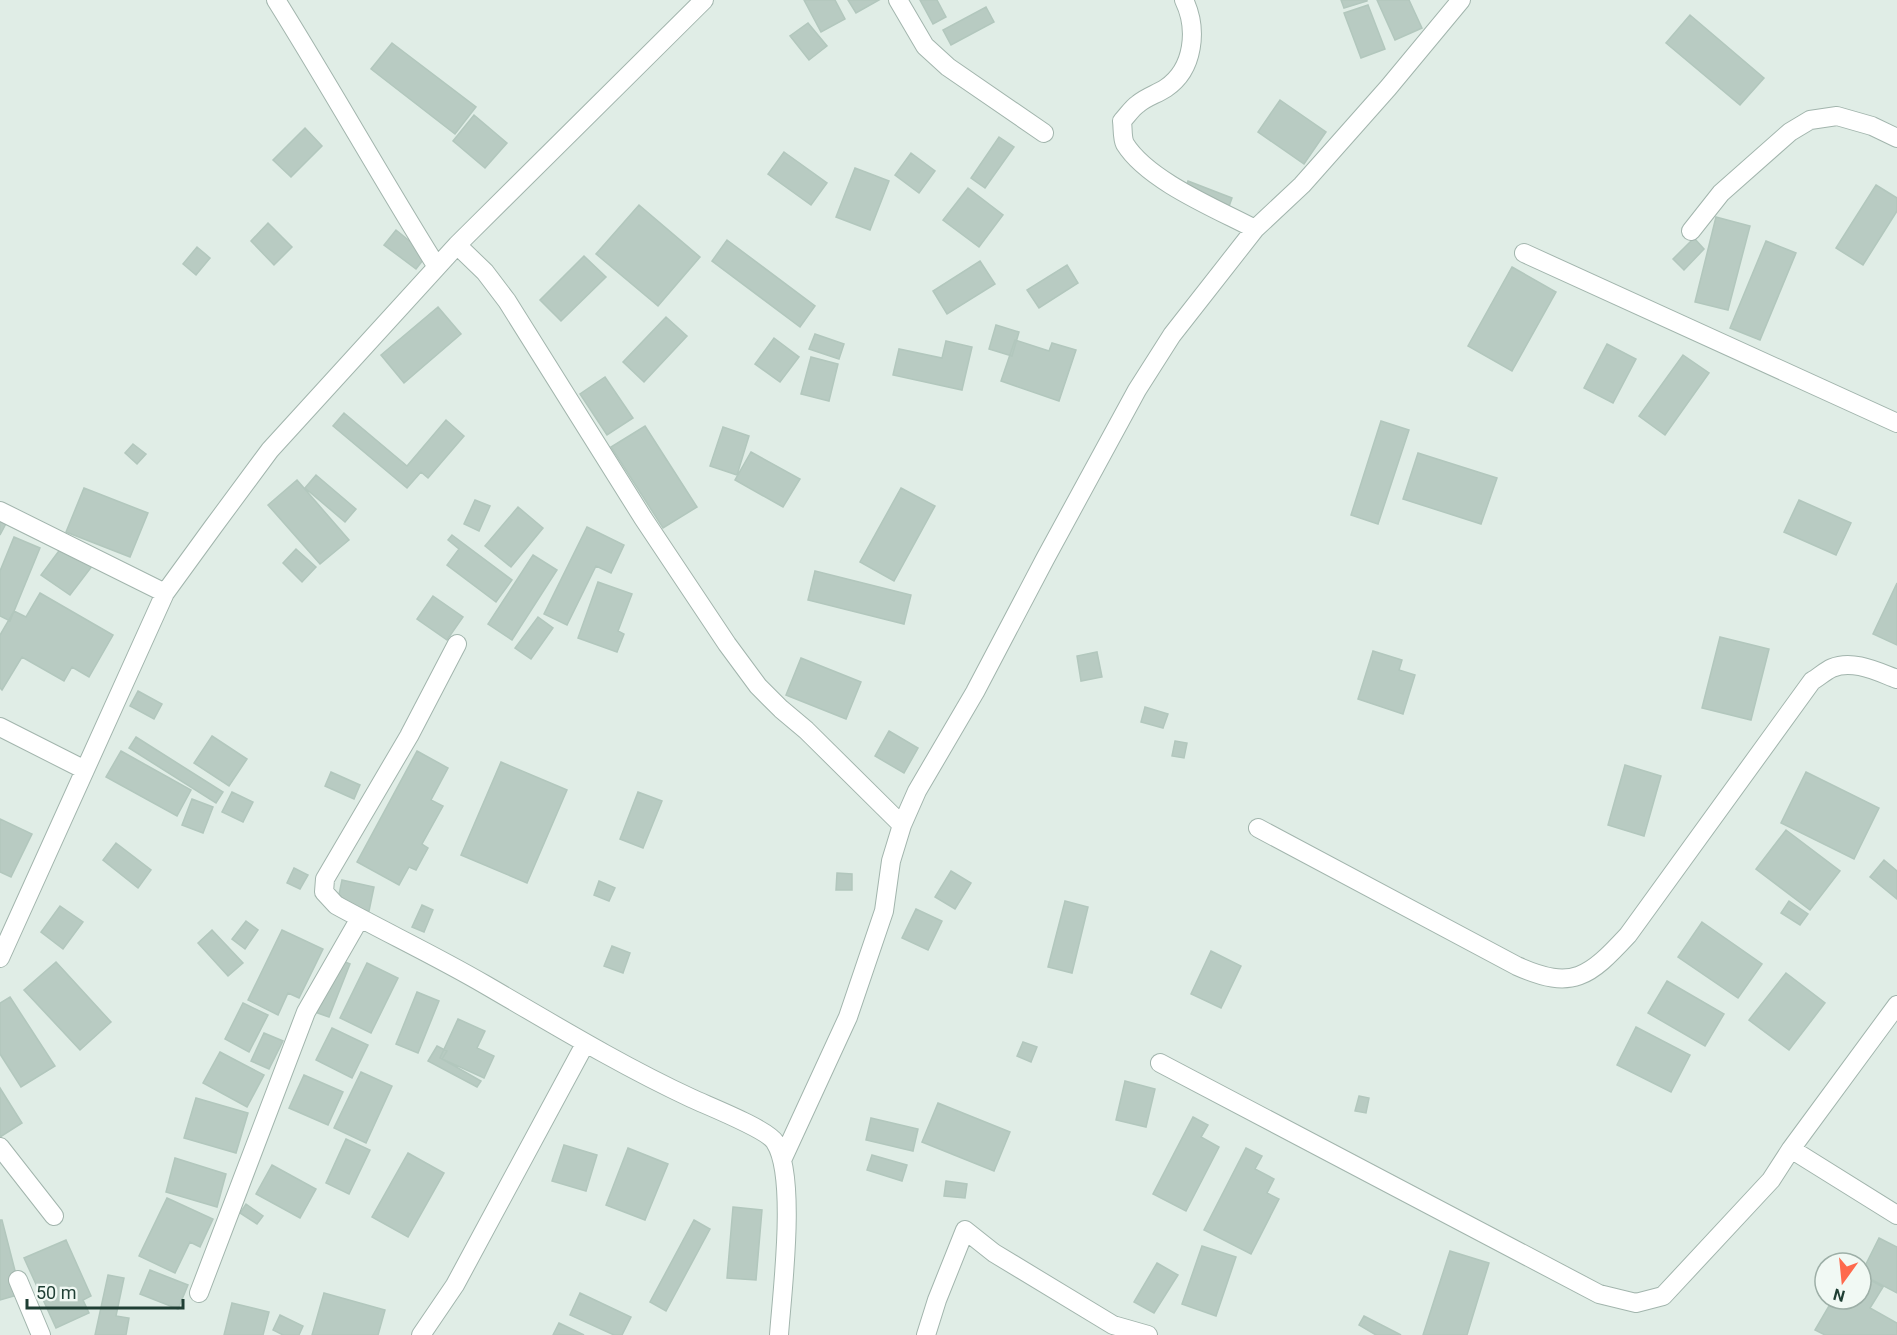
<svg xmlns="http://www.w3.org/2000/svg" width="1897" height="1335" font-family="Roboto,sans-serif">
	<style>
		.building { fill: #b8cbc2; stroke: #b2c7bd; stroke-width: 1.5 }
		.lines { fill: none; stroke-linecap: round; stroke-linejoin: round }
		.street-casing { stroke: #a2b5ad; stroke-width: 20 }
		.street { stroke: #fff; stroke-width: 18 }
	</style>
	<rect width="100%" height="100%" fill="#e0ede6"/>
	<path class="building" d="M804 0H835L845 19 821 32Z
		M848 0H879L856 13Z
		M920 0H937L946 17 933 24Z
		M1341 0H1367V1L1344 8Z
		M1377 0H1409L1422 28 1395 40Z
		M1368 5 1385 49 1361 58 1344 13Z
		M986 7 994 22 951 45 943 30Z
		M1690 15 1764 78 1740 105 1666 43Z
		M808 23 827 46 809 60 790 36Z
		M392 43 476 107 455 134 371 69Z
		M1280 100 1326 132 1304 164 1258 132Z
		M474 115 507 143 485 168 453 141Z
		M305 128 322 146 291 177 273 160Z
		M999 137 1014 147 985 188 971 178Z
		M784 152 827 183 811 205 768 174Z
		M911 153 935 171 919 193 895 175Z
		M855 168 889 181 870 230 836 217Z
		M1188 181 1232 198 1227 212 1183 196Z
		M1876 185 1897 198V211L1863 265 1836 248Z
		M968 188 1003 215 979 247 943 220Z
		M639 205 700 257 658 306 596 254Z
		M1716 217 1750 226 1728 310 1695 302Z
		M268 223 292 247 274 265 251 241Z
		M396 230 427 255 416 269 384 245Z
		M1694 238 1704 249 1684 270 1673 259Z
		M727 240 815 306 800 327 712 261Z
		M1766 241 1796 253 1760 340 1730 328Z
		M197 247 210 258 196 275 183 264Z
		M584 256 606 277 561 321 540 300Z
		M980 261 995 284 947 314 933 291Z
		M1067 265 1078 283 1039 308 1027 290Z
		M1512 267 1556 292 1512 371 1468 346Z
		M438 307 461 334 404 383 381 355Z
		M666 317 687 336 644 382 623 362Z
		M996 325 1019 332 1012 356 989 349Z
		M815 334 844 344 839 359 809 349Z
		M774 338 799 357 780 382 755 364Z
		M1015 340 1049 351 1052 343 1076 350 1059 401 1001 381Z
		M946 341 972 347 962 390 893 375 899 349 942 358Z
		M1607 344 1636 359 1613 403 1584 388Z
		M1683 355 1709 373 1665 435 1639 416Z
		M811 357 838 364 829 401 801 394Z
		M605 377 633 418 607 435 580 394Z
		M344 413 407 466 446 420 464 436 428 478 421 472 407 488 333 426Z
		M1381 421 1409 430 1378 524 1351 515Z
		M645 426 697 507 663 528 611 447Z
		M723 427 749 436 737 475 710 466Z
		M133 444 146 454 137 464 125 453Z
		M751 452 800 479 783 507 735 480Z
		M1418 453 1497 478 1481 524 1403 499Z
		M316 475 356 509 345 522 305 488Z
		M297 480 349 540 320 564 268 505Z
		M84 488 148 513 130 557 66 532Z
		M901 488 935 506 894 581 860 562Z
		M475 500 490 506 479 531 464 524Z
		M1799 500 1851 523 1836 555 1784 532Z
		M518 507 543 528 511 567 485 546Z
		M0 510 10 516 0 535Z
		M587 527 624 545 611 573 596 566 567 625 544 614Z
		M452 535 512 580 496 602 447 565 459 549 448 540Z
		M14 537 40 548 10 621 0 616V571Z
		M64 544 93 565 70 595 41 575Z
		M296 549 316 567 302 582 283 563Z
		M533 555 557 570 512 640 488 624Z
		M815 571 911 595 904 624 808 600Z
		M598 582 632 594 618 631 624 634 617 652 578 638Z
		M1897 583V645L1873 634Z
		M40 593 113 635 89 677 72 667 64 681 22 657 2 690 0 688V635L14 611 26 617Z
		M433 596 463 617 447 640 417 619Z
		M538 617 553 628 531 659 515 648Z
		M1720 637 1769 649 1751 720 1702 708Z
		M1373 651 1402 660 1399 670 1415 675 1403 714 1358 699Z
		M1097 652 1102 677 1081 681 1077 656Z
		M801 658 861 682 846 719 786 695Z
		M138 691 162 704 154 719 130 706Z
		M1145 707 1168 714 1163 728 1141 722Z
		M889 731 918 748 904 773 875 756Z
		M212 736 247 759 229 786 194 763Z
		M136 737 223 792 216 803 129 748Z
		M1175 741 1187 743 1184 758 1172 756Z
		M121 751 191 790 177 816 106 777Z
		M417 751 448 768 431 800 443 806 422 844 428 848 416 870 409 867 399 885 357 862Z
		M501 762 567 790 527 883 461 855Z
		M1625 765 1661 776 1644 836 1608 825Z
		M331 772 360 785 354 799 325 786Z
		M1806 772 1879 808 1854 859 1781 823Z
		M232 792 253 802 243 822 222 812Z
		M638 792 662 801 643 848 620 839Z
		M192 799 213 807 203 833 182 825Z
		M0 819 32 834 11 877 0 872Z
		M1786 830 1840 871 1810 910 1756 869Z
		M116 843 151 870 138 888 103 860Z
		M1884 860 1897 871V899L1870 877Z
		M294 868 308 875 300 889 287 883Z
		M951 871 971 883 955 909 935 897Z
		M837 873 852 874V890H836Z
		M342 880 374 887 369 911 337 904Z
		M599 881 615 888 609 901 594 895Z
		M1065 901 1088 907 1072 973 1048 967Z
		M1789 901 1808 914 1800 925 1781 913Z
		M422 905 433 910 424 932 412 927Z
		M60 906 83 922 63 949 41 932Z
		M916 909 942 921 928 950 902 938Z
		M246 921 258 930 245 949 232 939Z
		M1702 922 1762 964 1738 998 1678 957Z
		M212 930 243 963 228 976 198 943Z
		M282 930 323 949 299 998 288 993 278 1015 248 1000Z
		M612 946 630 953 623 973 604 966Z
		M1211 951 1241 966 1221 1008 1191 994Z
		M333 957 350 964 329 1017 312 1011Z
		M56 962 111 1022 80 1050 24 990Z
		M367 963 398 978 371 1033 340 1018Z
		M1786 973 1825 1003 1789 1050 1749 1020Z
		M1667 981 1724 1014 1705 1046 1648 1013Z
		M417 992 439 1001 418 1053 396 1044Z
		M10 997 55 1066 21 1087 0 1054V1003Z
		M243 1003 268 1015 249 1052 225 1039Z
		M458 1019 485 1031 477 1048 494 1056 484 1078 440 1058Z
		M1636 1027 1690 1055 1671 1092 1617 1065Z
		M332 1028 368 1045 352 1078 316 1060Z
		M264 1033 283 1041 269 1069 251 1061Z
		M1023 1042 1037 1047 1031 1062 1017 1056Z
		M437 1046 447 1051 442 1059 481 1081 477 1087 428 1061Z
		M220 1052 264 1075 247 1107 203 1083Z
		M361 1072 392 1086 366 1143 334 1128Z
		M304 1075 343 1092 328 1125 289 1108Z
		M1125 1081 1155 1089 1146 1127 1116 1120Z
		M0 1088 22 1123 0 1137Z
		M1359 1096 1369 1098 1366 1113 1355 1111Z
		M196 1098 248 1113 236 1153 184 1138Z
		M938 1103 1010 1132 994 1171 922 1142Z
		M1193 1117 1208 1125 1201 1137 1219 1147 1186 1211 1153 1194Z
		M871 1118 918 1129 913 1151 866 1140Z
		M346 1139 370 1150 349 1194 326 1183Z
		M564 1145 597 1155 586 1191 552 1181Z
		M628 1148 668 1164 645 1220 606 1205Z
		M1246 1148 1262 1156 1255 1169 1274 1179 1267 1193 1279 1199 1251 1254 1204 1230Z
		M408 1153 444 1173 408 1237 372 1217Z
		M872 1155 907 1165 902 1181 867 1170Z
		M175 1158 226 1174 217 1207 166 1192Z
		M272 1165 316 1189 300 1218 256 1194Z
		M946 1181 967 1184 965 1198 944 1196Z
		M167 1198 213 1219 200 1247 190 1242 175 1273 139 1256Z
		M246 1204 263 1216 257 1224 240 1213Z
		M733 1207 762 1210 756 1280 727 1278Z
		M0 1220H2L21 1294 0 1300Z
		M694 1220 710 1229 666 1311 650 1302Z
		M1879 1238 1897 1247V1293L1861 1274Z
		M66 1240 91 1296 83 1300 89 1313 56 1328 24 1258Z
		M1202 1246 1236 1257 1216 1316 1182 1304Z
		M1450 1251 1489 1263 1467 1335H1423Z
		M1157 1263 1178 1275 1154 1313 1134 1302Z
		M150 1270 188 1285 178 1309 140 1294Z
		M108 1275 124 1278 116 1316 129 1318 126 1335H95Z
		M1861 1275 1883 1287 1870 1308 1897 1323V1335H1825L1815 1330 1833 1299H1861Z
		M324 1293 385 1310 378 1335H312Z
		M580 1293 631 1317 622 1335H614L570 1315Z
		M232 1303 269 1312 263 1335H224Z
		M280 1315 303 1326 299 1335H283L273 1330Z
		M1364 1316 1401 1335H1376L1359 1325Z
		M559 1323 584 1335H553Z"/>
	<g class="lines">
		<g class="street-casing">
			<path id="street" d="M276 0C331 88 382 179 437 267
				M898 0 925 46 948 67 1044 133
				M1184 0C1198 29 1194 69 1166 88 1157 94 1146 97 1138 104 1132 108 1127 116 1122 121 1123 128 1122 138 1125 144 1148 181 1217 209 1255 229
				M1691 231 1721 193 1790 132 1810 120 1837 116 1872 126 1897 138
				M457 245 485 272 507 301 643 518 727 644 758 686 781 709 806 730 902 825
				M1524 253 1897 423
				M0 511 165 593
				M457 644 409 736 325 879 324 892 336 905C385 932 436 956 484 984 553 1024 620 1065 691 1098 708 1106 767 1129 775 1142 797 1176 782 1292 779 1335
				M0 727 85 770
				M1258 828 1517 966C1573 991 1589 977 1628 935L1812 681C1819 677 1825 671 1832 668 1853 659 1878 672 1897 679
				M0 958 165 593 213 527 270 450 457 245 704 0
				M1160 1063 1599 1294 1636 1303 1663 1296 1771 1180 1791 1149 1897 1005
				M0 1147 54 1216
				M1791 1149 1897 1215
				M783 1158 848 1017 884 911 891 861 902 825 917 791 975 692 1045 559 1137 390 1172 335 1255 229 1302 185 1388 88 1461 0
				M18 1280 41 1335
				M199 1293 306 1012 360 918
				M421 1335 455 1285 585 1044
				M926 1335 937 1300 965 1230 994 1253 1113 1325 1148 1335"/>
		</g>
		<use href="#street" class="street"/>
	</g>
	<g transform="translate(1843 1281) rotate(195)"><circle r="28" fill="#f1f9f4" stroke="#9dafa7" stroke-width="1.5"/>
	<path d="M0-4.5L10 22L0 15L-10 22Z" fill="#fe694d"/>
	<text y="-9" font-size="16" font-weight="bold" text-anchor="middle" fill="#1f3f34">N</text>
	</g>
	<path d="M27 1299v9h156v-9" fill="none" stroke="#1f3f34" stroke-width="3"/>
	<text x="36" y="1299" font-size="18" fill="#1f3f34" stroke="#f1f9f4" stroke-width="4.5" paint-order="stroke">50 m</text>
</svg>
